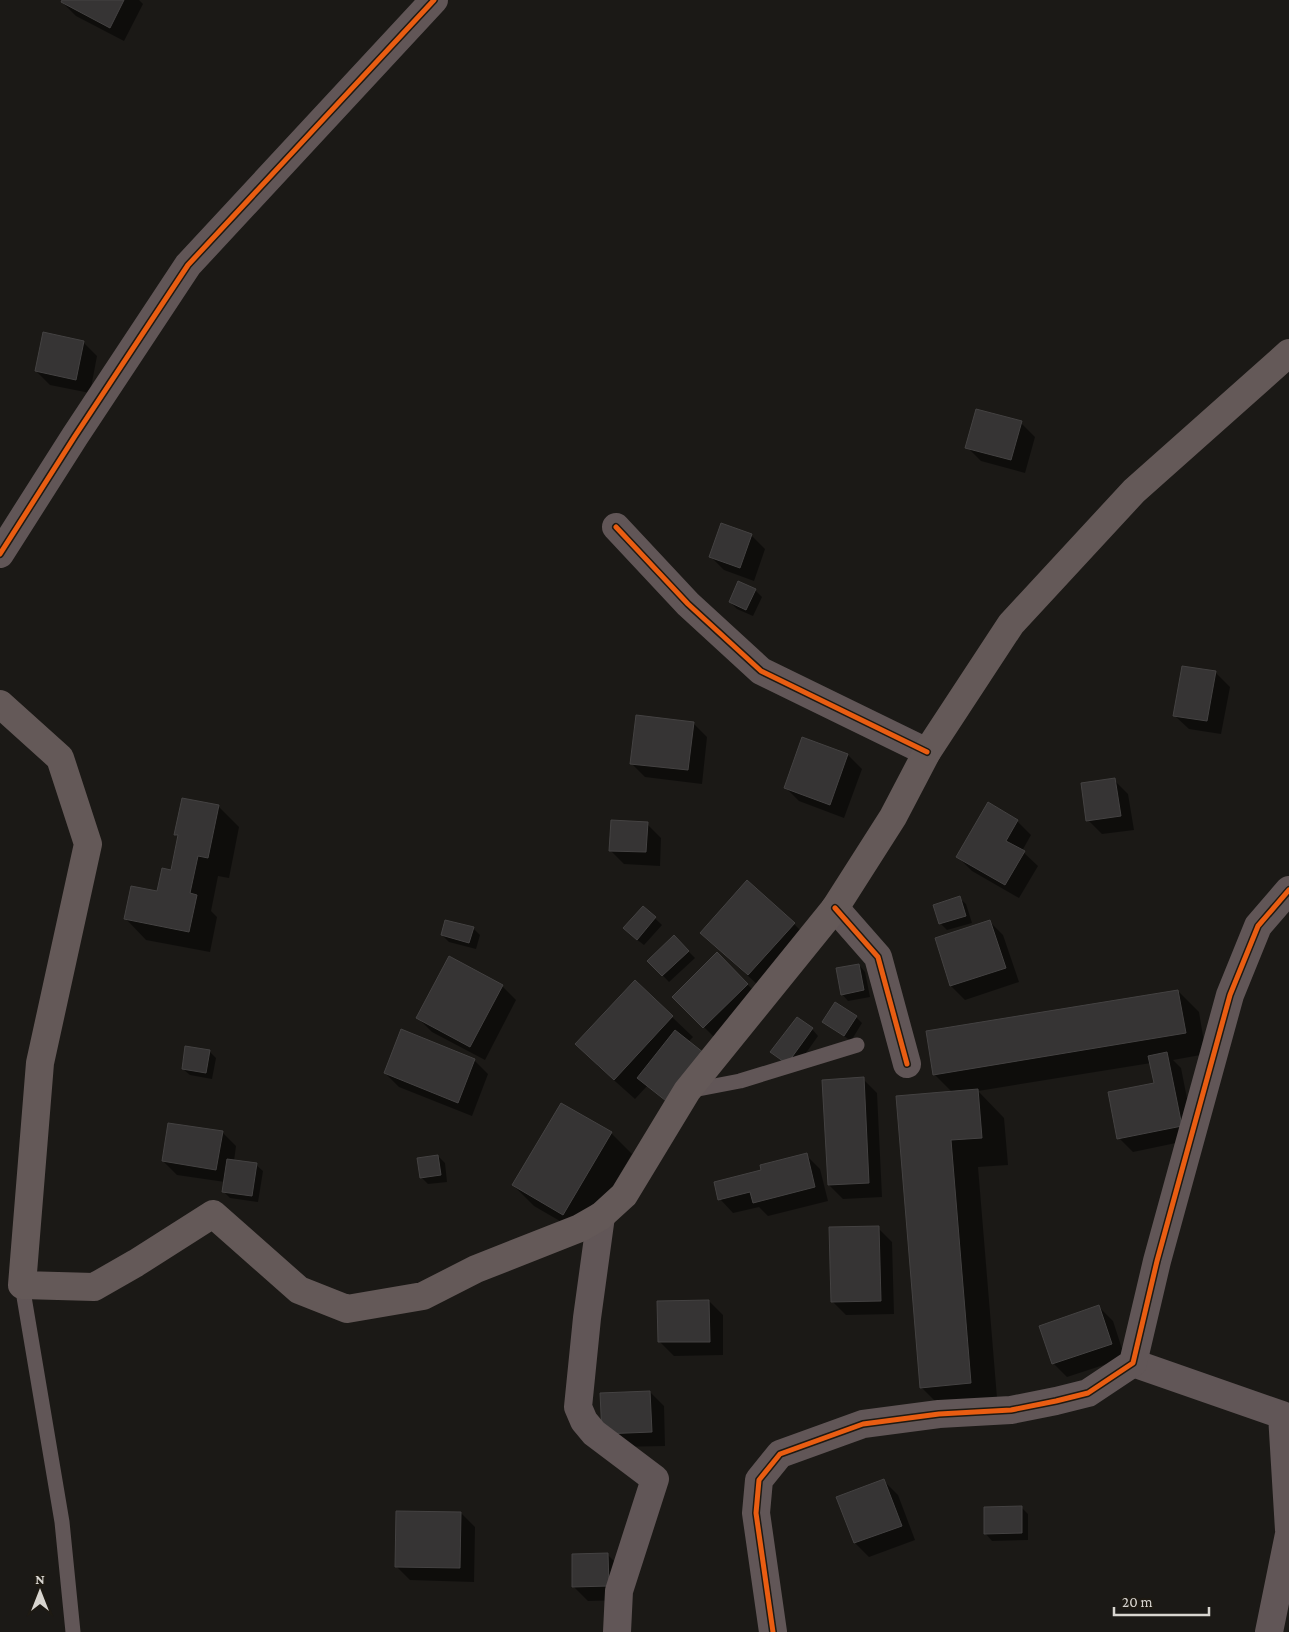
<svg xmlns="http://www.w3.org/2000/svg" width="1289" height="1632" font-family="'Crimson Pro',serif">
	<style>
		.shadow { fill: #0007 }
		.building { fill: #363434; stroke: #444242 }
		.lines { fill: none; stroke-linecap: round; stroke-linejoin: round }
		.service { stroke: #615657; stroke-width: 15 }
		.minor { stroke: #615657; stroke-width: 28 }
		.tertiary { stroke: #615657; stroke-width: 28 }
		.secondary { stroke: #645958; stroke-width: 28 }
		.cycleway-casing { stroke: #1e1a13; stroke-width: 8 }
		.cycleway { stroke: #e95d12; stroke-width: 5 }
	</style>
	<rect width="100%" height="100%" fill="#1b1916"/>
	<path class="shadow" d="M63 0H139L143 4 124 41 76 16 62 2Z
		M83 342 97 356 90 393 50 385 36 371Z
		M1021 423 1035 437 1025 473 981 461 967 447Z
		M751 535 765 549 754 581 724 570 710 556Z
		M755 590 762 597 753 616 737 609 730 602Z
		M1216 673 1230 687 1221 734 1189 729 1175 716Z
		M693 723 707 737 702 784 645 777 631 763Z
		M803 739 848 755 862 769 844 818 799 801 785 787Z
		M1114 780 1128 794 1134 830 1102 834 1088 820Z
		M218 806 239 827 229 878 218 876 211 911 217 917 210 952 146 940 126 919 158 892 172 871 179 838 175 834Z
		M1017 821 1031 835 1022 851 1038 866 1019 898 972 871 958 857Z
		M647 824 661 838 660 866 624 864 610 850Z
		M959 898 966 904 972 923 947 930 940 923Z
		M643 907 662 925 644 945 631 935Z
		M989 921 1003 935 1019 982 965 1000 951 986 936 938Z
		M794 924 815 945 769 995 701 933Z
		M473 928 480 935 476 949 449 942 442 935Z
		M674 937 695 958 669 982 649 961Z
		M717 954 761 998 718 1041 674 997Z
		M859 965 865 972 870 997 848 1001 842 994Z
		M502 986 516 1000 485 1060 432 1032 418 1018Z
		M1178 991 1199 1012 1206 1054 1173 1060 1181 1068 1195 1139 1133 1152 1119 1138 1156 1084 1151 1063 978 1091 1004 1118 1008 1165 978 1167 998 1410 948 1414 921 1387 952 1092 934 1074Z
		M672 1017 693 1037 688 1042 681 1114 647 1086 635 1099 597 1065Z
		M856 1017 862 1023 851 1041 824 1022Z
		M812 1029 818 1036 794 1070 772 1052Z
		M209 1051 216 1058 212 1079 190 1075 183 1069Z
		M474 1060 488 1074 472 1116 399 1087 385 1073Z
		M863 1079 877 1093 882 1197 843 1199 829 1185Z
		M222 1132 236 1146 234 1161 256 1165 263 1171 258 1202 230 1198 223 1191 225 1182 177 1175 163 1161Z
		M611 1133 632 1154 584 1235 534 1206 513 1185Z
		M806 1155 820 1169 828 1201 768 1216 759 1207 733 1213 720 1199 762 1171Z
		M438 1156 445 1163 447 1182 428 1184 421 1177Z
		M878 1228 892 1242 894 1314 846 1315 832 1301Z
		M709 1301 723 1315V1355L674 1356 660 1342Z
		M1099 1307 1113 1321 1125 1358 1067 1377 1053 1363Z
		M650 1392 664 1406 665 1446 617 1447 603 1433Z
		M884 1481 898 1495 915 1540 869 1557 855 1543Z
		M1021 1507 1028 1514V1540L992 1541 986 1534Z
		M461 1513 475 1527 474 1582 410 1580 396 1566Z
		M607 1554 621 1568 622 1600 588 1601 574 1587Z"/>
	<path class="building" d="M62 0H124L110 28 61 2Z
		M43 332 84 341 76 380 35 371Z
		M976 409 1022 421 1011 460 965 448Z
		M721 523 752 534 740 568 709 557Z
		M738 581 756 589 746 610 729 602Z
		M1182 666 1216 671 1207 721 1173 716Z
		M636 715 694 722 688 770 630 764Z
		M802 737 848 754 830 805 784 788Z
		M1115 778 1121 816 1086 821 1081 783Z
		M182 798 219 805 208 858 198 856 190 893 197 895 189 932 124 919 131 886 157 891 162 868 171 870 178 835H174Z
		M988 802 1018 820 1006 841 1025 851 1005 885 956 857Z
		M611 820 648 822 646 852 609 851Z
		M747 880 795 923 748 975 700 933Z
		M960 896 966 916 939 924 933 905Z
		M643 906 656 917 637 940 623 928Z
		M445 920 474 927 469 943 441 935Z
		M990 920 1006 968 950 986 935 938Z
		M674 935 689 951 662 976 647 961Z
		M717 952 748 984 703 1028 672 997Z
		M449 956 503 985 470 1047 416 1018Z
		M859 964 864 990 841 995 836 968Z
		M635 980 673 1016 614 1080 575 1044Z
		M1178 990 1186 1033 933 1075 926 1031Z
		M835 1002 857 1016 844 1036 822 1022Z
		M797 1017 813 1028 787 1064 770 1052Z
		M401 1029 475 1059 458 1103 384 1073Z
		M675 1030 704 1053 666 1101 637 1078Z
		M185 1046 210 1050 206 1073 182 1069Z
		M1167 1052 1182 1126 1117 1139 1108 1092 1154 1083 1148 1056Z
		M864 1077 869 1183 828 1185 822 1080Z
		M978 1089 982 1138 951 1140 971 1383 920 1388 896 1096Z
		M561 1103 612 1132 563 1215 512 1185Z
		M168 1123 223 1131 216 1170 162 1161Z
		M807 1153 815 1187 753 1203 750 1192 718 1200 714 1182 761 1170 760 1165Z
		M438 1155 441 1175 420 1178 417 1158Z
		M227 1159 257 1163 252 1196 222 1192Z
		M879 1226 881 1301 831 1302 829 1227Z
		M709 1300 710 1342H658L657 1301Z
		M1099 1305 1112 1344 1052 1364 1039 1326Z
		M650 1391 652 1432 602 1434 600 1393Z
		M884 1479 902 1526 854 1543 836 1497Z
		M1022 1506V1533L984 1534V1507Z
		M396 1511 461 1512 460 1568 395 1567Z
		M608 1553 609 1586 572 1587V1554Z"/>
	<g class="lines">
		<path class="service" d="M688 1091 740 1081 857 1045
			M22 1285 62 1522 73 1632"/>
		<path class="minor" d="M616 527 688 604 761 671 927 752
			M0 554 75 436 188 265 434 0
			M835 908 878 957 907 1064
			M601 1216 587 1318 578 1407 584 1421 594 1433 655 1479 619 1591 617 1632
			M1133 1363 1282 1415 1289 1530
			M1269 1632 1289 1534"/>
		<path class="tertiary" d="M773 1632 756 1513 759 1480 780 1454 863 1424 939 1414 1011 1410 1056 1401 1088 1393 1133 1363 1157 1261 1230 995 1258 926 1289 890"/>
		<path class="secondary" d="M0 704 60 758 88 844 40 1063 22 1285 94 1287 136 1263 213 1214 299 1290 347 1309 423 1296 476 1269 580 1228 601 1216 624 1195 687 1091 835 908 893 817 927 752 1011 624 1134 491 1289 353"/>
		<g class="cycleway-casing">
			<path id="cycleway" d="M616 527 688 604 761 671 927 752
				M0 554 75 436 188 265 434 0
				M835 908 878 957 907 1064
				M773 1632 756 1513 759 1480 780 1454 863 1424 939 1414 1011 1410 1056 1401 1088 1393 1133 1363 1157 1261 1230 995 1258 926 1289 890"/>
		</g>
		<use href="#cycleway" class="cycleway"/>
	</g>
	<g transform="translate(40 1592)" stroke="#1e1a13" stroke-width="4" paint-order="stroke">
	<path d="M0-4L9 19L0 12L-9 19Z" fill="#d8d5d0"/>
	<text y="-8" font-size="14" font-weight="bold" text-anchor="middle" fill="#d8d5d0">N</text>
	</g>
	<path d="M1114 1607v8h95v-8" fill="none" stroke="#d8d5d0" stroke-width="2.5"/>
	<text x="1122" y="1607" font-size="15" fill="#d8d5d0" stroke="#1e1a13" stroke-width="4" paint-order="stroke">20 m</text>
</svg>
